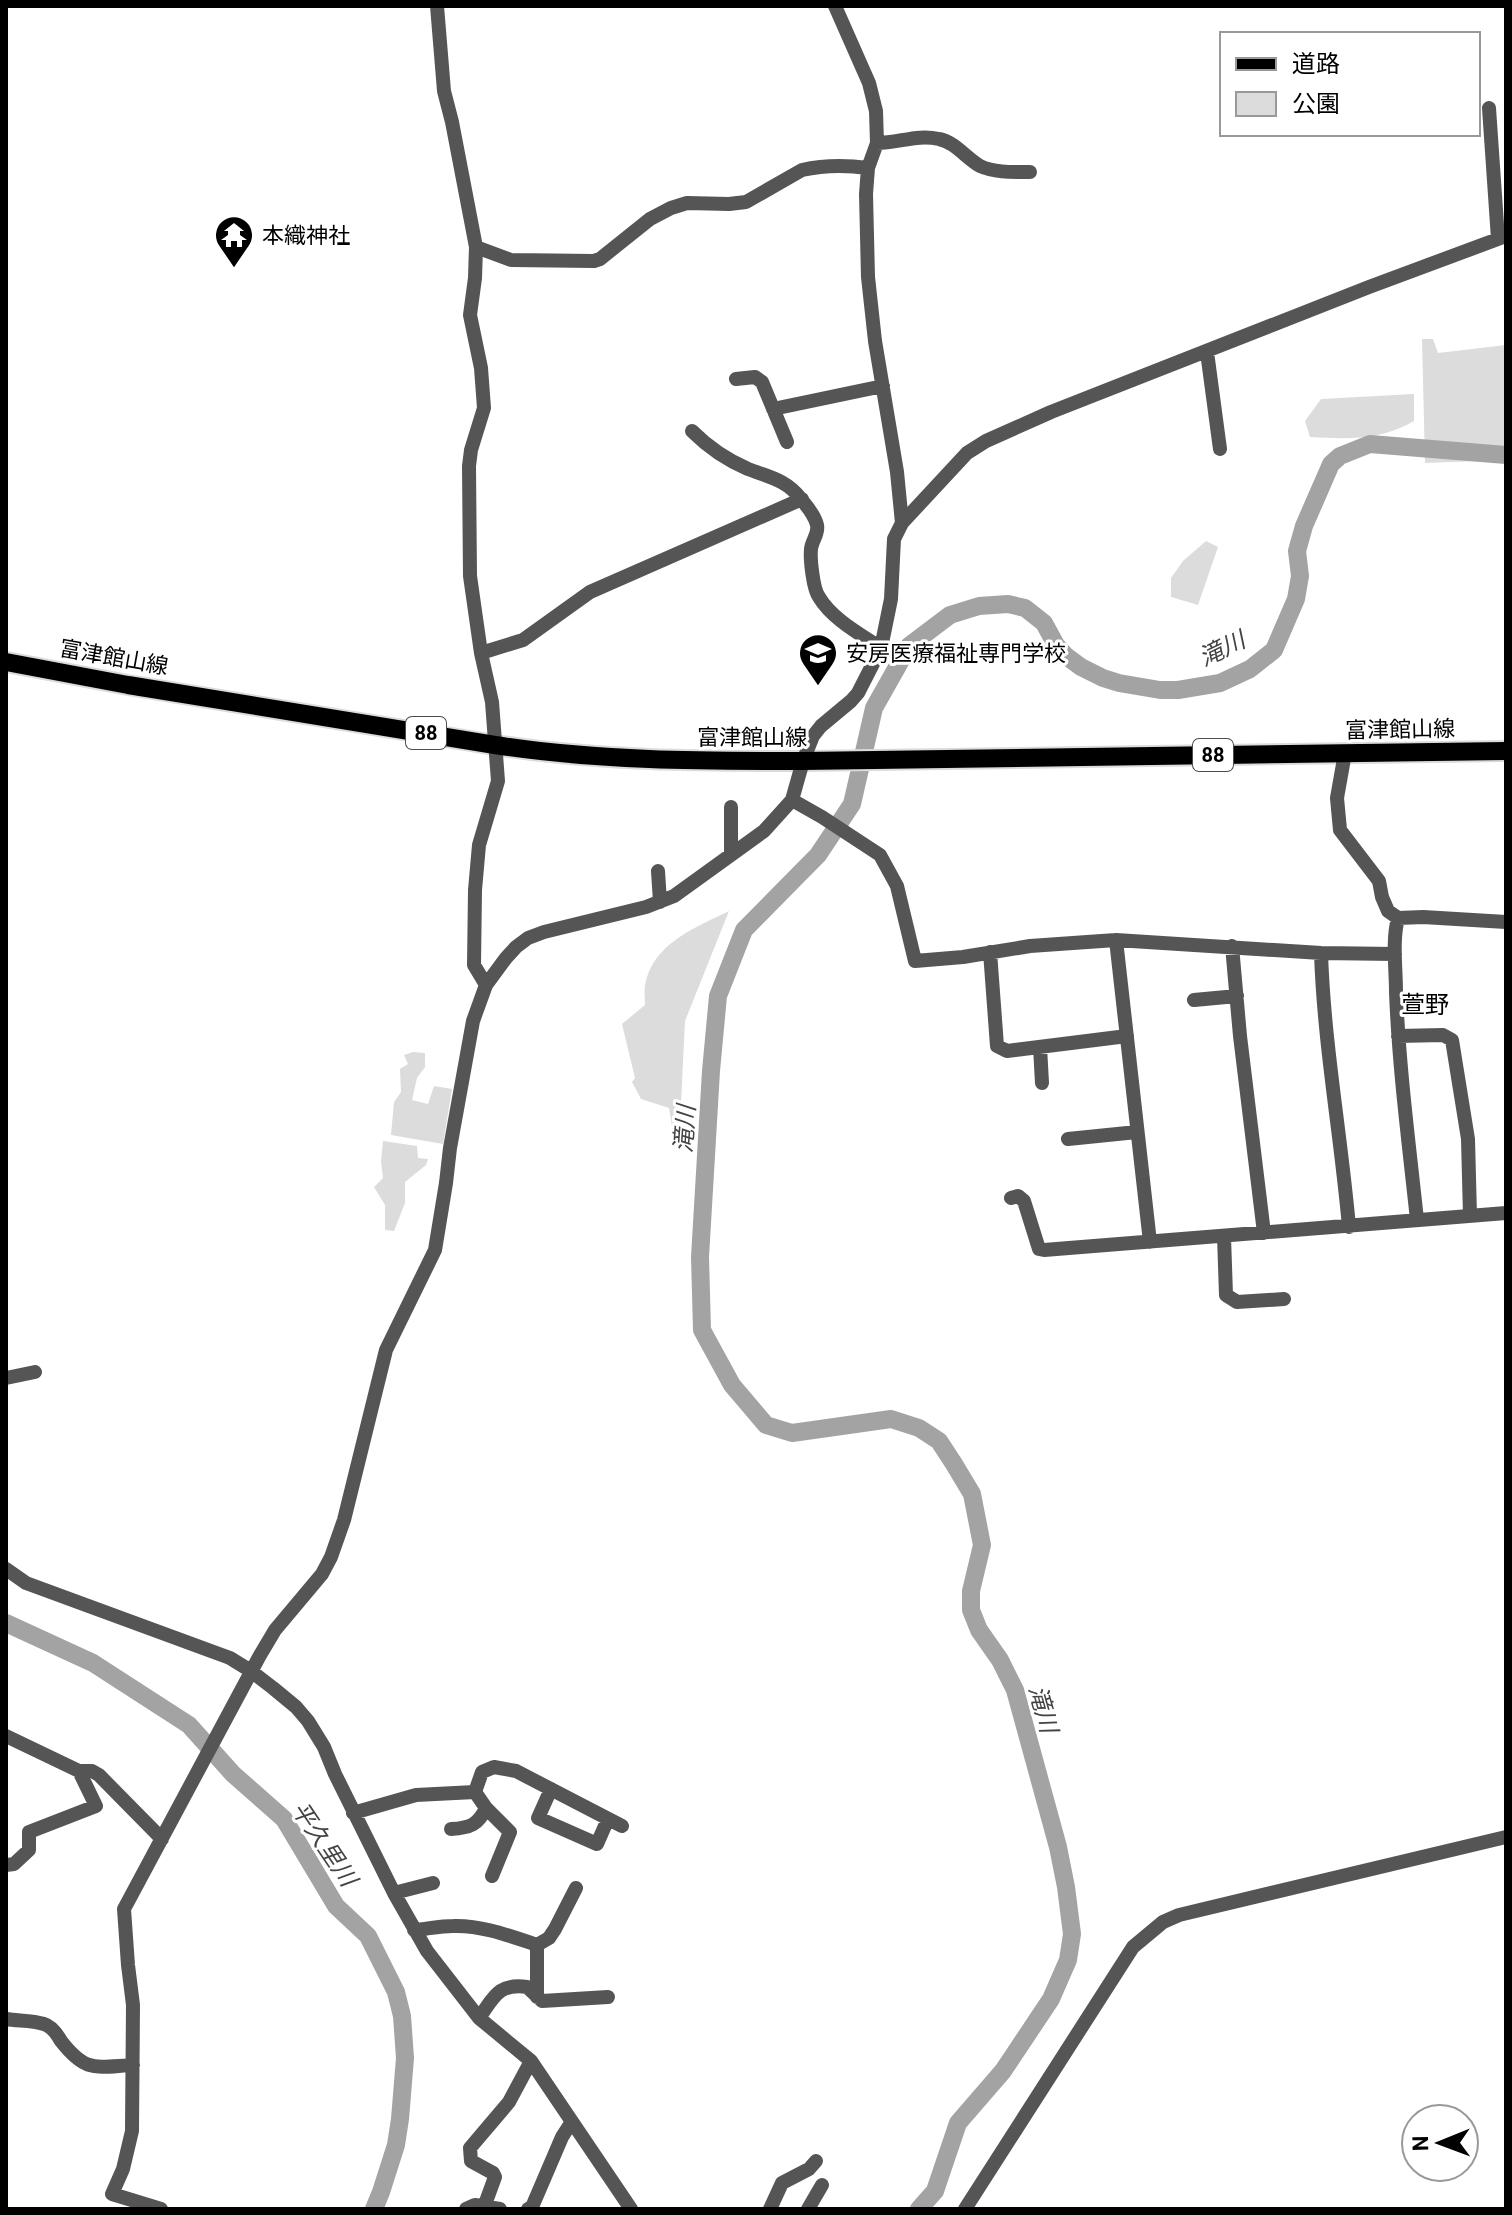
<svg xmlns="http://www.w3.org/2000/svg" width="1512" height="2215" font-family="Roboto,'Noto Sans JP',sans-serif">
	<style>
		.green { fill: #dcdcdc }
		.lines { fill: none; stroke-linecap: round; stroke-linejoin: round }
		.river { stroke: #a3a3a3; stroke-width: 18 }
		.major-casing { stroke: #dbdbdb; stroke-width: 22 }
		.minor { stroke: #555; stroke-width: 14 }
		.major { stroke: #000; stroke-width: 18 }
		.labels { text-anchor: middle; stroke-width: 6; stroke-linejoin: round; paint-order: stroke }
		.shield { fill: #fff; stroke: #4c4c4c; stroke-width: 2 }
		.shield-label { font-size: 20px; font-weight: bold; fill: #000 }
		.poi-label { font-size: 22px; fill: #000; stroke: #fff; text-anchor: start }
		.street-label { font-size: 22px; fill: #000; stroke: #fff }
		.water-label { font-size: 24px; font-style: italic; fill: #444; stroke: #fff }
		.neighbourhood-label { font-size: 24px; fill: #000; stroke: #fff }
	</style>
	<rect width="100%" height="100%" fill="#fff"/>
	<path class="green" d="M1422 339H1433L1438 353 1506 345V460L1425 463Z
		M1414 394V421C1380 441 1347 439 1310 437L1305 421 1321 399Z
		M1206 541 1218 547 1198 605 1171 597V578L1183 561Z
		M729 911 685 1021 680 1124 672 1126 669 1108 641 1099 632 1082 635 1078 622 1024 645 1005C645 999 644 991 645 985 653 943 695 928 729 911Z
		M413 1052 425 1053V1067L417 1078 412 1100 428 1104 434 1086 452 1089 443 1144 391 1135 394 1102 401 1092 400 1069 408 1064 404 1055Z
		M383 1141 417 1146 418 1158 428 1159 426 1165 405 1182V1203L394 1231 385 1230V1205L374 1187 383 1178 381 1162Z"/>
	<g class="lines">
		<path class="river" d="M6 1623 93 1663 189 1725 233 1774 284 1819 336 1906 368 1936 396 1992 402 2016 405 2058 400 2119 396 2145 381 2192 374 2209
			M919 2209 935 2191 958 2123 1003 2071 1051 1999 1068 1960 1072 1934 1066 1887 1058 1847 1015 1690 1000 1660 979 1630 971 1610V1591L982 1545 972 1494 954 1464 939 1441 919 1428 891 1419 792 1433 766 1425 732 1385 702 1330 700 1257 711 1071 718 996 744 930 818 855 852 804 874 708 909 646 950 615 979 606 1008 604 1025 608 1044 623 1056 645 1066 656 1081 667 1103 678 1119 683 1160 690H1178L1220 683 1250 669 1274 650 1296 599 1300 576 1297 551 1304 526 1331 464 1340 456 1370 444 1506 455"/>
		<g class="major-casing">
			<path id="major" d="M6 662 128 685 495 745C598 761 700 761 803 761L1506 751"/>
		</g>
		<path class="minor" d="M437 6 444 91 452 122 476 247 475 278 470 315 481 368 484 408 471 450 469 466 470 576 481 653 492 702 498 781 479 845 475 890 474 965 486 985
			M835 6 869 83 876 111 877 143 868 168 866 194 868 277 875 341 897 472 902 523
			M1489 108 1498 239
			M877 143C899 143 917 134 939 139 955 142 966 158 980 166 995 173 1014 172 1030 172
			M476 247 511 260 594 261 600 259 650 219 671 208 687 203 729 204 746 202 802 170C824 165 846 165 868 168
			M1207 352 1220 449
			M736 379 755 377 762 382 787 442
			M773 409 883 386
			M692 431C708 447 727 460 748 469 769 477 787 480 801 499 807 506 815 516 817 525 819 534 812 540 811 549 810 559 813 589 819 597 832 619 860 634 881 648
			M481 653 523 640 590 592 802 499
			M1345 753 1337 798 1340 830 1379 881 1382 897 1388 911 1398 918
			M792 800 822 817 880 855 897 886 915 961 963 957 1030 946 1116 940 1321 953 1395 954
			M731 807V855
			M658 871 660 902
			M1116 940 1150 1242
			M1232 946 1240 1036 1264 1233
			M990 952 997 1046 1007 1051 1127 1036
			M1321 953C1324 1045 1341 1135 1349 1227
			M1194 1000 1237 996
			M1398 1036 1443 1035 1452 1040 1468 1139 1470 1216
			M1040 1047 1042 1083
			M1068 1139 1137 1132
			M1011 1198 1018 1196 1024 1201 1039 1249 1044 1250 1506 1213
			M1417 1220C1409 1144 1399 1069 1396 992 1396 968 1392 941 1398 918L1423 917 1506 922
			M1224 1236 1226 1295 1237 1302 1284 1299
			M6 1378 35 1372
			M6 1569 26 1583 230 1658 251 1671 273 1688 296 1707 308 1721 324 1747 335 1774 394 1893 427 1951 479 2018 531 2061 631 2209
			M6 1736 79 1771H92L99 1775 162 1839
			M551 1789 538 1818 597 1844 608 1819
			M475 1792 486 1808 510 1832 492 1876
			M353 1813 416 1795 475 1792 482 1772 494 1767 516 1771 622 1826
			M451 1829C470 1828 478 1825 486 1808
			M6 1865 14 1864 29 1850V1832L96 1806 79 1771
			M394 1893 433 1883
			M414 1930C427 1929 440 1926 453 1926 482 1925 510 1936 537 1945
			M537 1997V1945L549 1938 555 1929 576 1888
			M479 2018C494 1997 498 1983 527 1987L542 2001 608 1997
			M6 2019C18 2021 32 2020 44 2024 51 2026 57 2034 61 2041 86 2073 95 2067 133 2065
			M484 2207 495 2177 493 2173 471 2161 470 2148 509 2102 531 2061
			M161 2209 112 2194 123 2169 132 2131 133 2005 128 1965 124 1909 259 1657 275 1630 322 1574 331 1557 344 1520 386 1350 435 1250 446 1183 450 1148 473 1021 486 985 506 958 516 947 528 938 544 932 646 907 674 896 764 831 792 800 803 761 813 736 821 726 851 701 858 693 881 648 891 599 894 539 902 523 967 453 986 441 1051 412 1369 287 1506 236
			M466 2209 475 2205 500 2209
			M528 2209 532 2207 562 2137 571 2123
			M770 2209 782 2183 809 2169 816 2161
			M808 2209 822 2185
			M965 2209 1133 1947 1163 1922 1179 1915 1506 1837"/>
		<use href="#major" class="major"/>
	</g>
	<defs>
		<g id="temple-pin" transform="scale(2)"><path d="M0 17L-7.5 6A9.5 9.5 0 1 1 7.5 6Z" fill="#000" stroke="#fff"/><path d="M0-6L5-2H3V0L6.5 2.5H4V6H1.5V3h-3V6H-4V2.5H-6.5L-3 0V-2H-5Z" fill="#fff"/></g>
		<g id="university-pin" transform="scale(2)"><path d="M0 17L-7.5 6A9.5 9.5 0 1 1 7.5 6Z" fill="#000" stroke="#fff"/><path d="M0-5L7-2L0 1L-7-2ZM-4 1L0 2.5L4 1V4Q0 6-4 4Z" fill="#fff"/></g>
	</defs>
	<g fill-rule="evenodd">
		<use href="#temple-pin" x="234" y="235"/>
		<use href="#university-pin" x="818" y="653"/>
	</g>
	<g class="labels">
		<g class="shield">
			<rect x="406" y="717" width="40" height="32" rx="6"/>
			<rect x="1193" y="739" width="40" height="32" rx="6"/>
		</g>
		<g class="shield-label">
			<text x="426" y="740">88</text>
			<text x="1213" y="762">88</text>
		</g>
		<g class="poi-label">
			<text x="262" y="243">本織神社</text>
			<text x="846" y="661">安房医療福祉専門学校</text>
		</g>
		<g class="street-label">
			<text transform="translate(114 657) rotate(10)" y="8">富津館山線</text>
			<text transform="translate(1400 729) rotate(-1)" y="8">富津館山線</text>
			<text x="752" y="745">富津館山線</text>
		</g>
		<g class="water-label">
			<text transform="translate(1222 649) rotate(-26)" y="8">滝川</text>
			<text transform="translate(685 1129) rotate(-86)" y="8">滝川</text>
			<text transform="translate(1043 1709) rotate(74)" y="8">滝川</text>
			<text transform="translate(324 1844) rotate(56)" y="8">平久里川</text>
		</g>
		<g class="neighbourhood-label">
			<text x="1425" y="1013">萱野</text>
		</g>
	</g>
	<rect width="1512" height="2215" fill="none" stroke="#000000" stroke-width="16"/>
	<rect x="1220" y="32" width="260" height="104" fill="#ffffff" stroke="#999999" stroke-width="2"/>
	<rect x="1236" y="58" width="40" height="12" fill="#000000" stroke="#999999" stroke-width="2"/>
	<text x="1292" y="72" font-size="24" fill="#000000">道路</text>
	<rect x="1236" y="92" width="40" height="24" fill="#dcdcdc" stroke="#999999" stroke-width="2"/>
	<text x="1292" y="112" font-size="24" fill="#000000">公園</text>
	<g transform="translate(1440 2143) rotate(269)"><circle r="38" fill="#ffffff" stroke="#999999" stroke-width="2"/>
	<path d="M0-6L14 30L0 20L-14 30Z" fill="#000000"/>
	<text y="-12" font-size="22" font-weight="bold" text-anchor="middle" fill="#000000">N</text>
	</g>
</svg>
